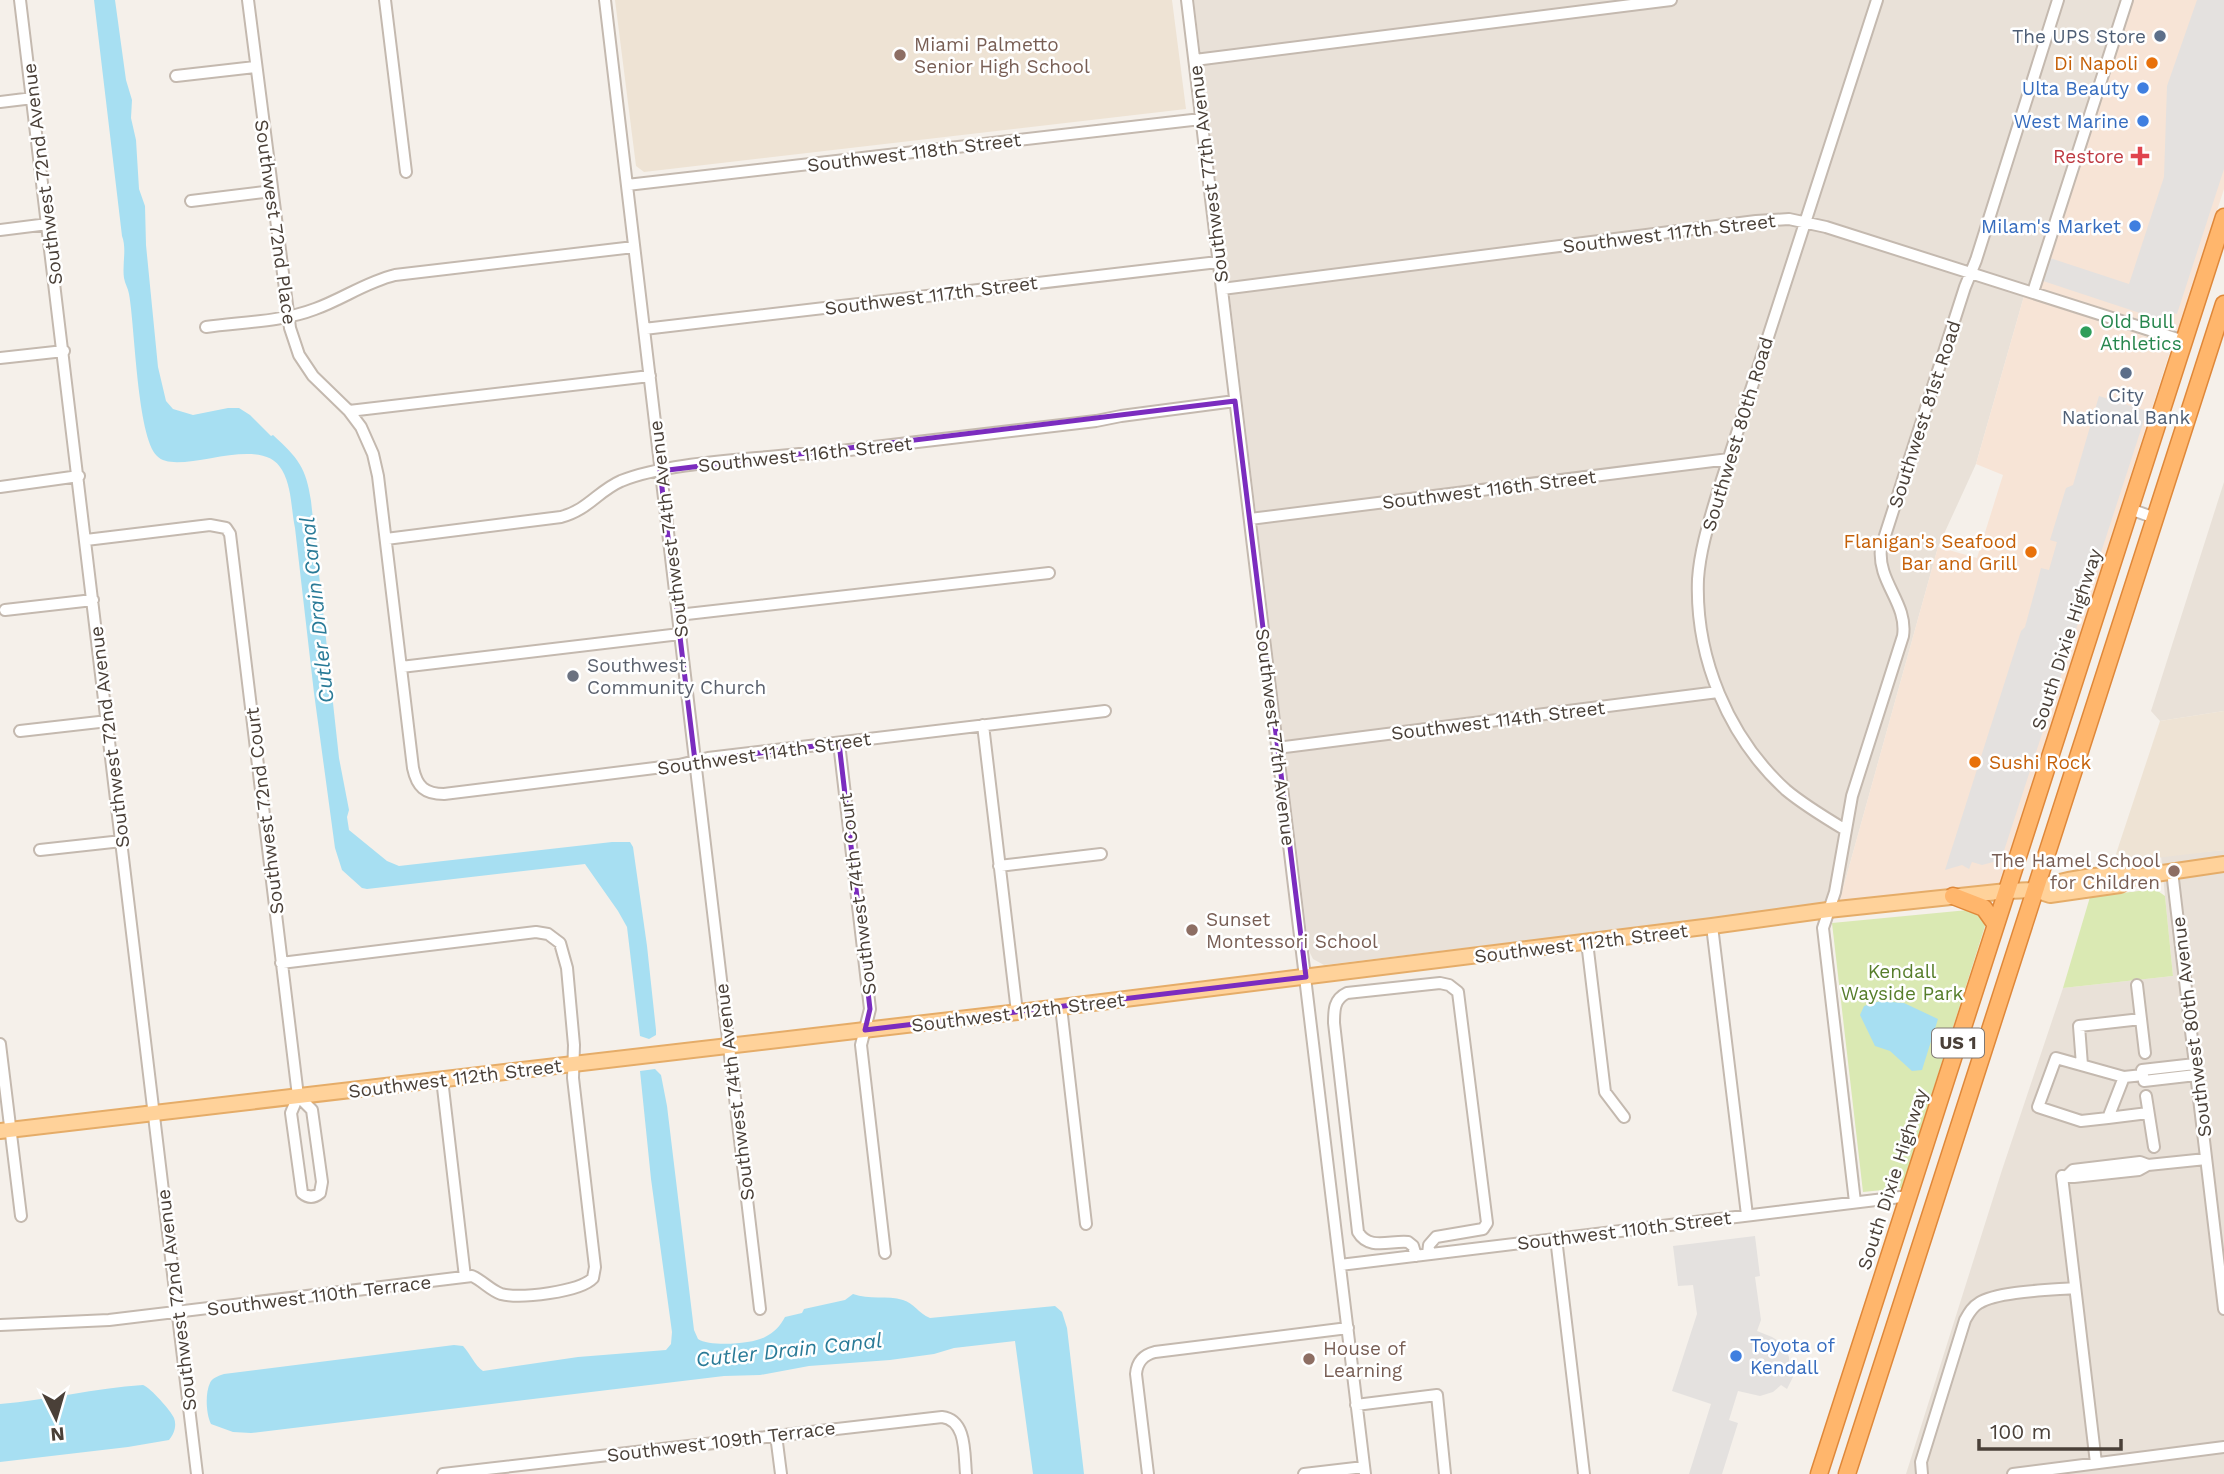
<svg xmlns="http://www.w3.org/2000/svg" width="2224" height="1474" font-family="'Work Sans',sans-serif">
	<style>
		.residential { fill: #e9e1d8 }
		.commercial { fill: #f7e4d6 }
		.education { fill: #eee3d4 }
		.green { fill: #dae9b3 }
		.parking { fill: #e4e1df }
		.water { fill: #a7dff2 }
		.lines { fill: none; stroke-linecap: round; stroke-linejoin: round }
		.minor-casing { stroke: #c4b9af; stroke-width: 14 }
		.major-casing { stroke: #e5ac68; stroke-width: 18 }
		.highway-casing { stroke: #df883a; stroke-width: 19 }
		.minor { stroke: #fff; stroke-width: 10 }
		.major { stroke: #ffd29a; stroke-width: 14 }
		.highway { stroke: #ffb66c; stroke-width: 16 }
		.marked { fill: none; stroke: #7b2cbf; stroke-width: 5; stroke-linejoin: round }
		.service-dot { fill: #5c6f8a; stroke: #fff; stroke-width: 2.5 }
		.education-dot { fill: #8d6e63; stroke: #fff; stroke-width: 2.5 }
		.food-dot { fill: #e8710a; stroke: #fff; stroke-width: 2.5 }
		.shop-dot { fill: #3f7fe0; stroke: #fff; stroke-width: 2.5 }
		.health-dot { fill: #e0444e; stroke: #fff; stroke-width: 2.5 }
		.leisure-dot { fill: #2e9e5b; stroke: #fff; stroke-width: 2.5 }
		.worship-dot { fill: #6b7280; stroke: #fff; stroke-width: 2.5 }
		.labels { text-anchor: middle; stroke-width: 5; stroke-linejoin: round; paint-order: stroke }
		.shield { fill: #fff; stroke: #807974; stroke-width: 2 }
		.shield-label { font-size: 18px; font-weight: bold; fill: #4a4038 }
		.service-label { font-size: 19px; fill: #4e5e75; stroke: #fff; text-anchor: end }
		.education-label { font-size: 19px; fill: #785e54; stroke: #fff; text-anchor: start }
		.food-label { font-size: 19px; fill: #c56008; stroke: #fff; text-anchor: end }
		.shop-label { font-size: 19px; fill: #366cbe; stroke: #fff; text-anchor: end }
		.street-label { font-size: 19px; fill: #4a4038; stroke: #fff }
		.health-label { font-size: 19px; fill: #be3a42; stroke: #fff; text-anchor: end }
		.leisure-label { font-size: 19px; fill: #27864d; stroke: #fff; text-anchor: start }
		.worship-label { font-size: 19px; fill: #5b616d; stroke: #fff; text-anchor: start }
		.park-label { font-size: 19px; fill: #567d2a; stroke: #fff }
		.water-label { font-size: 21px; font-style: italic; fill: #297a97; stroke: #fff }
	</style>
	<rect width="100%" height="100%" fill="#f5f0ea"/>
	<path class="residential" d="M1194 0H2121L2030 286 2024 296 1976 464 1938 547 1839 903 1324 965 1313 959 1309 951Z
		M2224 482V711L2160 721 2151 711Z
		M2224 850V1474H1906L2002 1170 2063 988 2173 976 2161 856Z"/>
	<path class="commercial" d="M2121 0H2224V189L2178 331 2030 286Z
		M2024 296 2172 345 2001 884 1839 903 1938 547 1977 558 2003 475 1976 464Z"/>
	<path class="education" d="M615 0H1172L1186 109 644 172 636 166Z
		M2224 711V850L2113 863 2160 721Z"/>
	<path class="green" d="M2155 889 2165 896 2173 976 2063 988 2090 897Z
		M1968 910C1978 913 1982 915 1985 926L1902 1188 1863 1192 1832 923Z"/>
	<path class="parking" d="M2197 0H2224V169L2177 314 2168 312 2164 321 2043 281 2050 258 2129 284 2164 177 2167 86Z
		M2099 396 2147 411 2001 860 1982 865 1972 862 1969 869 1962 865 1945 870 2021 631 2025 627 2041 568 2049 570 2057 542 2050 540 2066 488 2073 485Z
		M1827 938H1831L1860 1181H1857Z
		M1755 1236 1760 1276 1755 1277 1761 1320 1757 1331 1772 1337 1783 1344 1789 1357V1365L1795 1366 1794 1375 1787 1389 1781 1385 1773 1392 1760 1396 1738 1391 1729 1420 1738 1423 1722 1474H1689L1711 1404 1672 1391 1697 1314 1693 1285 1678 1286 1673 1246Z"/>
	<path class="water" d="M94 0H115L126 80 132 100 131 118 136 140 139 189 145 206 146 245 158 367 166 401 173 409 193 415 228 408H239L250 415 271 436 273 435C298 458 306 467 311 501L339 758 349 810 347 817 349 830 387 861 399 866 612 842H630L633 847 647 946 656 1030V1035L649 1039 640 1036 627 927 618 911 585 864 367 889 362 888 342 870 335 848 314 693 295 528C291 509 292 487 282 470 261 431 178 478 157 456 137 436 135 327 129 294 128 288 125 284 124 278 122 264 127 249 122 236Z
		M1880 1001 1904 1003 1938 1019 1922 1070 1912 1071 1890 1051 1875 1046 1860 1015 1864 1006Z
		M655 1069 661 1075 667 1106 694 1330 698 1339C710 1347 753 1344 765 1337 775 1332 780 1326 785 1317L802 1313 804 1309 845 1300 853 1294C869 1300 887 1295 903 1300 914 1303 918 1313 930 1318L1055 1306 1062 1312 1067 1328 1084 1474H1033L1015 1341 954 1348 934 1354 890 1360 809 1366 760 1375 724 1376 251 1433 233 1432 211 1424C206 1414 205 1393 210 1383 212 1378 218 1376 224 1374L454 1345 463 1346C470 1353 475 1366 483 1371L578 1357 666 1350 671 1344 672 1332 651 1179 640 1071Z
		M143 1385C151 1388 171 1411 174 1418 177 1426 174 1434 169 1440L128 1447 0 1462V1404C48 1400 95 1388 143 1385Z"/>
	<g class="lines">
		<g class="minor-casing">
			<path id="minor" d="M20 0 197 1474
				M248 0 290 328 299 355 313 376 349 411 361 427 373 454 378 476 413 768C417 787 425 794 444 794L679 765 708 758 1105 711
				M385 0 406 172
				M605 0 760 1309
				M1187 0 1365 1474
				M1195 60 1671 0
				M176 76 255 67
				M0 102 33 98
				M627 185 1201 119
				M191 201 272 191
				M0 230 48 224
				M1222 289 1756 221 1789 219 1826 227 2184 341
				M2033 292 2127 0
				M206 327C242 322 281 322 315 309 343 299 366 282 395 275L634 247
				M644 329 1218 262
				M0 358 64 351
				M349 411 650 376
				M0 487 79 476
				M2130 509 2155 518
				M1250 519 1729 459
				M386 539 561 517C588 510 598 491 621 481 668 462 748 460 799 454H815L1096 421 1121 416 1235 401
				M86 540 210 525 226 528 230 534 298 1096 291 1113 302 1193C308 1198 314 1198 320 1193L322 1182 312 1110 298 1096
				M5 610 93 600
				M678 615 1049 573
				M401 667 680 634
				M983 725 1017 1012
				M20 731 108 721
				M839 743 870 1009 861 1045 885 1253
				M1277 748 1718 692
				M1844 829C1824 817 1804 805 1786 790 1728 737 1695 657 1698 579 1700 550 1709 522 1717 495L1877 0
				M40 850 122 841
				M999 866 1101 854
				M2172 871 2224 1309
				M1712 926 1747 1215
				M1587 942 1605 1092 1624 1117
				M2137 985 2145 1053
				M1061 1007 1086 1224
				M0 1044 21 1216
				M2195 1064 2142 1070 2144 1081 2196 1075
				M2082 1065 2079 1026 2141 1019
				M2124 1077 2108 1118 2081 1121 2038 1107 2056 1058 2124 1077 2143 1075
				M442 1079 465 1277
				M2146 1096 2154 1147
				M2108 1118 2148 1113
				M2068 1175 2073 1170 2140 1162 2148 1165
				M1855 1202 1823 928 1835 892 1852 796 1903 636C1908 603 1877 582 1881 548L1965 287 1976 260 2058 0
				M1556 1238 1584 1474
				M1416 1256 1413 1246 1408 1242C1391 1240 1369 1251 1358 1232L1334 1023C1334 1010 1334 999 1347 993L1440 983 1449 985 1458 992 1487 1223 1483 1229 1436 1237 1429 1245 1428 1254
				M1340 1265 1909 1196
				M0 1325 109 1320 472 1276C483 1281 490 1290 501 1294 520 1299 580 1292 593 1278L595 1267 573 1078 574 1045 567 968 560 943 548 934 536 932 281 963
				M1356 1405 1437 1395 1445 1474
				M776 1435 781 1474
				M2096 1463 2062 1176 2074 1177 2139 1170 2148 1165 2206 1159
				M443 1474 942 1417C967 1420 964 1454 966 1474
				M1148 1474 1136 1374C1137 1362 1143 1355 1155 1352L1348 1328
				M1304 1474 1364 1467
				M1922 1474 1921 1462 1965 1320C1969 1313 1972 1307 1979 1303 1998 1291 2052 1290 2075 1288
				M2013 1474 2224 1447"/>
		</g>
		<g class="major-casing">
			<path id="major" d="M2035 890C2062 879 2107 871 2135 877
				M0 1131 1061 1007 1712 926 1828 910 2007 891 2035 890 2050 895 2120 885 2135 877 2224 864"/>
		</g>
		<g class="highway-casing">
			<path id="highway" d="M1953 896 1984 908 1996 925
				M1819 1474 2224 217
				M1847 1474 2224 304"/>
		</g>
		<use href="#minor" class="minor"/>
		<use href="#major" class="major"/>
		<use href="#highway" class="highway"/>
	</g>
	<path class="marked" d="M1235 401 1306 977 865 1030 870 1009 839 743 695 761 660 471Z"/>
	<g class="service-dot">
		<circle cx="2160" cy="36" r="7"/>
		<circle cx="2126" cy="373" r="7"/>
	</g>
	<g class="education-dot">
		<circle cx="900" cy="55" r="7"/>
		<circle cx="2174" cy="871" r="7"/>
		<circle cx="1192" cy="930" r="7"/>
		<circle cx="1309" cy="1359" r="7"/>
	</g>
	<g class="food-dot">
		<circle cx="2152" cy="63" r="7"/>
		<circle cx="2031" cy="552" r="7"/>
		<circle cx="1975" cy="762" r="7"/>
	</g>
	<g class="shop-dot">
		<circle cx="2143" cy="88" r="7"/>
		<circle cx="2143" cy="121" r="7"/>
		<circle cx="2135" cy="226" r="7"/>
		<circle cx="1736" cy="1356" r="7"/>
	</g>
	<path class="health-dot" d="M2136.5 145.5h7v7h7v7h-7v7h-7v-7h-7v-7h7z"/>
	<circle class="leisure-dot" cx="2086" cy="332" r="7"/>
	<circle class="worship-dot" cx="573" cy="676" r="7"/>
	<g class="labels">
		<rect class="shield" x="1932" y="1028.5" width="52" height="29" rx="5"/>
		<g class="shield-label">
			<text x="1958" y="1049">US 1</text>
		</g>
		<g class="service-label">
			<text x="2146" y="43">The UPS Store</text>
			<text x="2126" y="402" text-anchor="middle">City<tspan x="2126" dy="22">National Bank</tspan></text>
		</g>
		<g class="education-label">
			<text x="914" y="51">Miami Palmetto<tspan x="914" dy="22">Senior High School</tspan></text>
			<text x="2160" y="867" text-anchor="end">The Hamel School<tspan x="2160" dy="22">for Children</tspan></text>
			<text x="1206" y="926">Sunset<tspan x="1206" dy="22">Montessori School</tspan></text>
			<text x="1323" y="1355">House of<tspan x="1323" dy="22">Learning</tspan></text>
		</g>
		<g class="food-label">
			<text x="2138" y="70">Di Napoli</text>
			<text x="2017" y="548">Flanigan's Seafood<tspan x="2017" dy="22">Bar and Grill</tspan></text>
			<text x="1989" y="769" text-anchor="start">Sushi Rock</text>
		</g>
		<g class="shop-label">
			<text x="2129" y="95">Ulta Beauty</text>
			<text x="2129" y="128">West Marine</text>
			<text x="2121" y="233">Milam's Market</text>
			<text x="1750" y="1352" text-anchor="start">Toyota of<tspan x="1750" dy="22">Kendall</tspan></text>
		</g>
		<g class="street-label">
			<text transform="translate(914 152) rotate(-7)" y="7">Southwest 118th Street</text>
			<text transform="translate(42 174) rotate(-97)" y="7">Southwest 72nd Avenue</text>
			<text transform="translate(1208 174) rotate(-97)" y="7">Southwest 77th Avenue</text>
			<text transform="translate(276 222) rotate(82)" y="7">Southwest 72nd Place</text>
			<text transform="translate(1669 233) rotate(-7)" y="7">Southwest 117th Street</text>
			<text transform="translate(931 295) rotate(-7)" y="7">Southwest 117th Street</text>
			<text transform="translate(1924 414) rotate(-72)" y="7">Southwest 81st Road</text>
			<text transform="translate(1737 434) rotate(-73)" y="7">Southwest 80th Road</text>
			<text transform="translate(805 454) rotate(-6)" y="7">Southwest 116th Street</text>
			<text transform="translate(1489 489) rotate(-7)" y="7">Southwest 116th Street</text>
			<text transform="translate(668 529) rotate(-97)" y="7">Southwest 74th Avenue</text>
			<text transform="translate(2066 639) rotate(-72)" y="7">South Dixie Highway</text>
			<text transform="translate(1498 720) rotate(-7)" y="7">Southwest 114th Street</text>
			<text transform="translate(109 737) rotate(-97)" y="7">Southwest 72nd Avenue</text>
			<text transform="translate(1276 737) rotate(83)" y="7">Southwest 77th Avenue</text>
			<text transform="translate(764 753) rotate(-8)" y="7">Southwest 114th Street</text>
			<text transform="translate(264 811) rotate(-97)" y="7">Southwest 72nd Court</text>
			<text transform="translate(857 894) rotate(-97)" y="7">Southwest 74th Court</text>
			<text transform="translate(1581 943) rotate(-7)" y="7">Southwest 112th Street</text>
			<text transform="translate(1018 1012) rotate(-7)" y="7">Southwest 112th Street</text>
			<text transform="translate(2191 1027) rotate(-97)" y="7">Southwest 80th Avenue</text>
			<text transform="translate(455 1078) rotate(-7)" y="7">Southwest 112th Street</text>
			<text transform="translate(734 1092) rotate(-97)" y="7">Southwest 74th Avenue</text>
			<text transform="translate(1892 1179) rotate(-72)" y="7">South Dixie Highway</text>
			<text transform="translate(1624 1230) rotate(-7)" y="7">Southwest 110th Street</text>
			<text transform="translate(319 1295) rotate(-7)" y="7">Southwest 110th Terrace</text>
			<text transform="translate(176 1300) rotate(-97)" y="7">Southwest 72nd Avenue</text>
			<text transform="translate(721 1441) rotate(-7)" y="7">Southwest 109th Terrace</text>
		</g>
		<g class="health-label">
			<text x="2124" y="163">Restore</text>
		</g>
		<g class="leisure-label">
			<text x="2100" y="328">Old Bull<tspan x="2100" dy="22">Athletics</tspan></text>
		</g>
		<g class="worship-label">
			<text x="587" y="672">Southwest<tspan x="587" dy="22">Community Church</tspan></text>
		</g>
		<g class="park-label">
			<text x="1902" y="978">Kendall<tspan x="1902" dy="22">Wayside Park</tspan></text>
		</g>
		<g class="water-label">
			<text transform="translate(317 610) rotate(-96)" y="7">Cutler Drain Canal</text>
			<text transform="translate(789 1350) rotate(-6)" y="7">Cutler Drain Canal</text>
		</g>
	</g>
	<g transform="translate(56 1418) rotate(175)" stroke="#ffffff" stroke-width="5" paint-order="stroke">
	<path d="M0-5L12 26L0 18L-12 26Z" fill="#4a4038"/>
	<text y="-10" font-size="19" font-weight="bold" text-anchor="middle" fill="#4a4038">N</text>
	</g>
	<path d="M1979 1439v10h142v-10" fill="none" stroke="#4a4038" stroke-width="3.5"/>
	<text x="1990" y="1439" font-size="21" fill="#4a4038" stroke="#ffffff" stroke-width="5" paint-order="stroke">100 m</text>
</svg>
